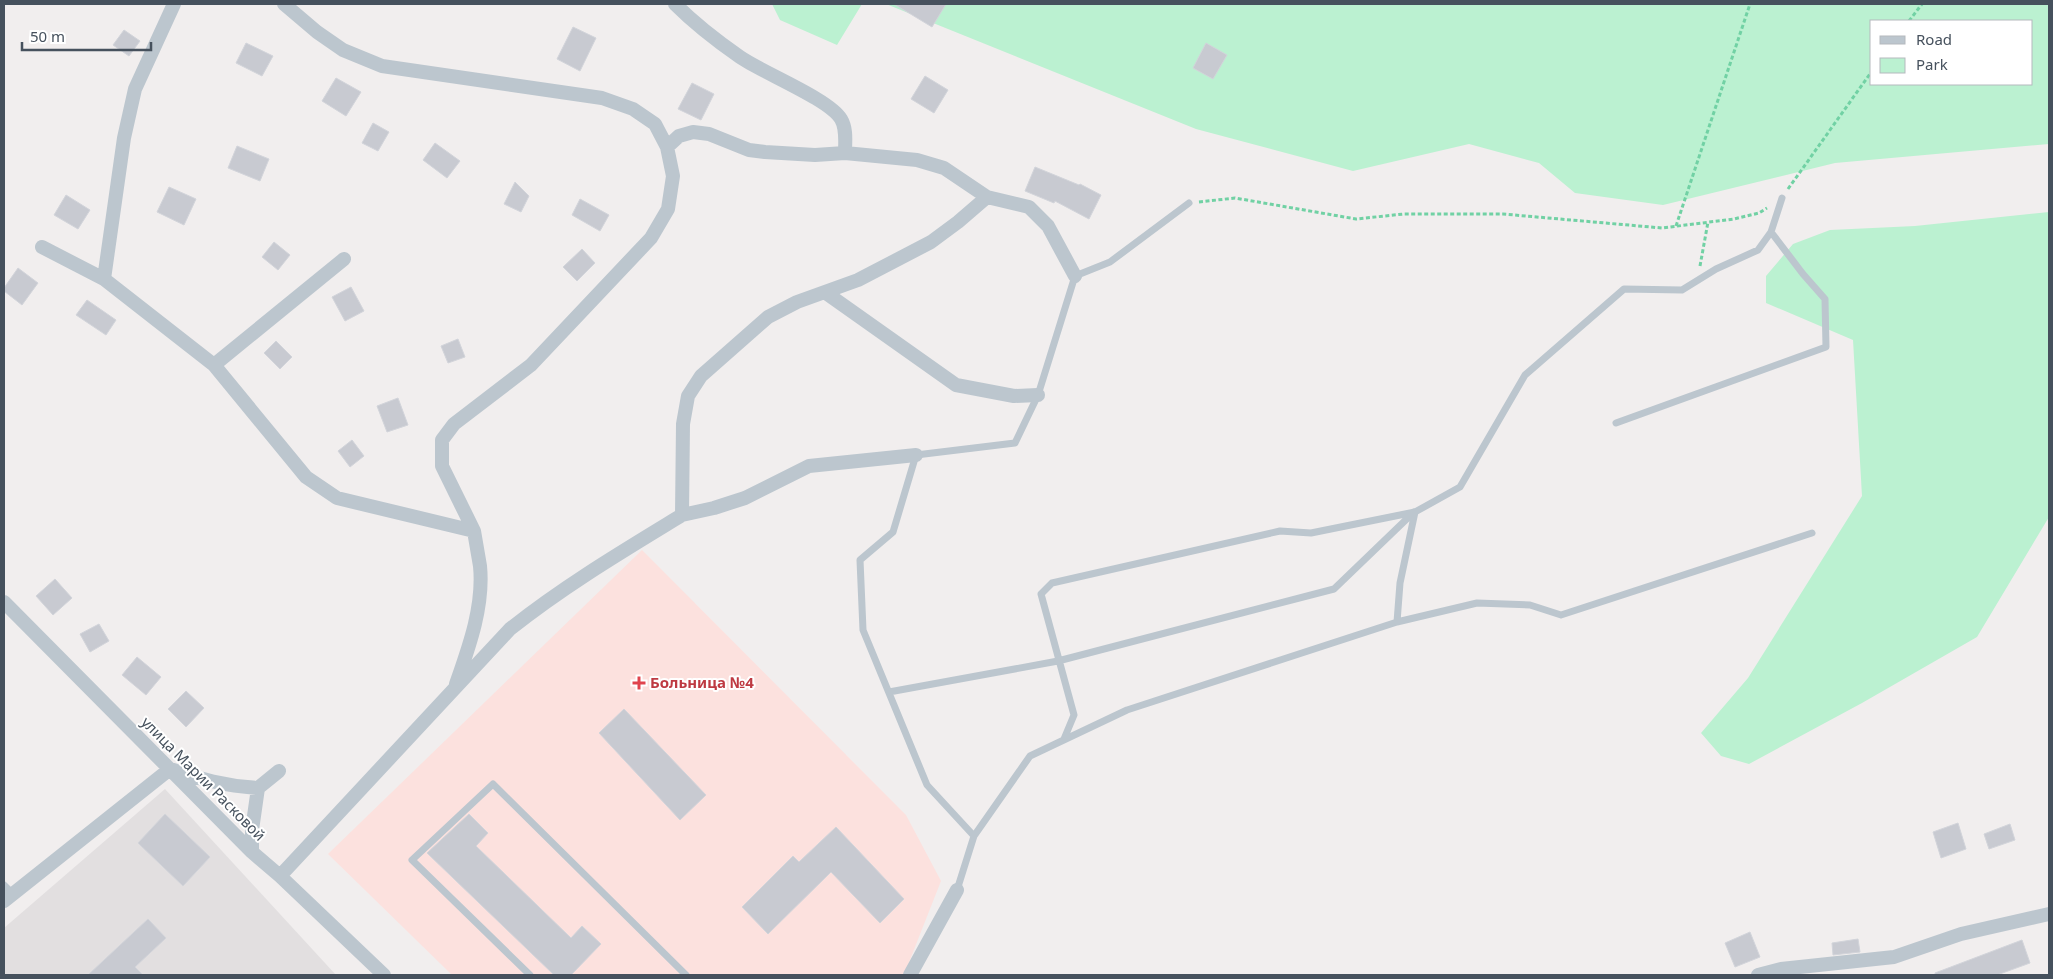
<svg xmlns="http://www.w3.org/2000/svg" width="2053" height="979" font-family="'Noto Sans',sans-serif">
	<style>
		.education { fill: #e2dfe0 }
		.medical { fill: #fce1de }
		.green { fill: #bbf1d1; fill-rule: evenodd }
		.building { fill: #c8cad1; stroke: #d2d4da }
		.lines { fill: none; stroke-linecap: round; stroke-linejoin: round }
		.path { stroke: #71d1a4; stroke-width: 3; stroke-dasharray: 4 2.5; stroke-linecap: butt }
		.service { stroke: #bcc6ce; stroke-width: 7 }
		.minor { stroke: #bcc6ce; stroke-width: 14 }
		.health-dot { fill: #e0444e; stroke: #fff; stroke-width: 2 }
		.labels { text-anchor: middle; stroke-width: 4; stroke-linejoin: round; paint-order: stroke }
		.health-label { font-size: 15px; font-weight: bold; fill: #be3a42; stroke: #fff; text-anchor: start }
		.street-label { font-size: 15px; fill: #46515d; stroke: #fff }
	</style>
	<rect width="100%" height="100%" fill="#f1eeee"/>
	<path class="education" d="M165 789 336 975H4V928Z"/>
	<path class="medical" d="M642 550 906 815 941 881 904 975H452L328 854Z"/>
	<path class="green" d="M772 4H862L837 45 780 20Z
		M886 4H2049V144L1835 163 1663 205 1575 193 1539 163 1469 144 1353 171 1196 129ZM1872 21H2032V84H1872Z
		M2049 212V517L1977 637 1862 703 1749 764 1721 756 1701 733 1748 678 1862 496 1853 340 1766 303V276L1793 244 1830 230 1915 226Z"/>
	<path class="building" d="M894 4H946L932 27Z
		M573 27 596 38 580 71 557 59Z
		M124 30 140 41 129 56 113 45Z
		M246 43 273 56 262 76 236 63Z
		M1206 43 1227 55 1213 79 1193 68Z
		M925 76 948 90 934 113 911 99Z
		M336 78 361 92 346 116 322 101Z
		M692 83 714 94 701 120 678 109Z
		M373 123 389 132 378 151 362 143Z
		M435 143 460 161 447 178 423 160Z
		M237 146 269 159 260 181 228 168Z
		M1035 167 1079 185 1080 184 1101 195 1089 219 1055 201 1054 203 1025 191Z
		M515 182 529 196 521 212 504 204Z
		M169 187 196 199 184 225 157 212Z
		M66 195 90 210 78 229 54 215Z
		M580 199 609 215 600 231 572 215Z
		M274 242 290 255 278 270 262 257Z
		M582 249 595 263 577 281 563 267Z
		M18 268 38 283 22 305 4 291V288Z
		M351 287 364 311 345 321 332 297Z
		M87 300 116 320 106 335 76 315Z
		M458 339 465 357 448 363 441 346Z
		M276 341 292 357 280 369 264 353Z
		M398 398 408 425 387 432 377 406Z
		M352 440 364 456 350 467 338 451Z
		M55 579 72 598 53 615 36 596Z
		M99 624 109 641 90 652 80 634Z
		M137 657 161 677 146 695 122 675Z
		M186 691 204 708 186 727 168 709Z
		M624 709 706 795 680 820 599 733Z
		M165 814 210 857 183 886 138 843Z
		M469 814 488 833 476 846 571 938 582 926 601 944 571 975H554L427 853Z
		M1958 823 1966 849 1941 858 1933 832Z
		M2010 824 2015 840 1989 849 1984 834Z
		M836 827 904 899 880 923 831 872 768 934 742 907 793 856 799 862Z
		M148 919 166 938 135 967 143 975H88Z
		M1750 932 1760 957 1735 967 1725 943Z
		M1858 939 1860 952 1833 955 1832 943Z
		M2022 940 2030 963 1997 975H1935V973Z"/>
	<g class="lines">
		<path class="path" d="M1909 21 1922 4
			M1788 189 1872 71
			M1199 202 1235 198 1356 219 1404 214H1503L1662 228 1734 219 1759 213 1767 208
			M1676 226 1750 4
			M1700 266 1708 222"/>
		<path class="service" d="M1616 423 1826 347 1825 299 1803 274 1771 232
			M1397 622 1400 583 1415 512
			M889 692 1058 661 1334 589 1414 512
			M1064 739 1074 715 1041 594 1052 583 1280 531 1311 533 1415 512 1460 487 1525 375 1624 289 1682 290 1716 269 1758 250 1771 232 1782 198
			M974 836 1030 756 1127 710 1397 622 1477 603 1530 605 1561 615 1812 533
			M4 885 12 893
			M957 890 974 836 927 785 863 630 860 560 893 532 916 455 1015 443 1038 395 1075 276 1110 262 1189 203
			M530 975 412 860 493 784 686 975"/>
		<path class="minor" d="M174 4 135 89 124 138 104 279 214 365 306 477 337 498 474 531 442 466V440L454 424 531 365 651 238 668 209 673 176 667 147 655 124 633 109 602 98 382 66 343 50 317 32 284 4
			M675 4C695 24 717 41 740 57 763 73 829 99 841 119 847 129 845 142 845 153
			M667 147 679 136 693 132 709 134 749 150 765 152 815 155 845 153 917 160 944 168 987 197 1029 207 1048 226 1075 276
			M42 247 104 279
			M826 293 956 385 1014 396 1038 395
			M214 365 344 259
			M682 515 714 508 745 498 809 466 916 455
			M4 602 252 852 280 876 384 975
			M456 684C469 647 484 606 480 566 478 554 476 543 474 531
			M252 852V830L258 788
			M280 876 510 629C564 586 623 551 682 515L683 424 688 396 701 376 768 317 797 302 858 280 931 242 958 222 987 197
			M4 901 170 769C200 779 225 786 258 788L279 771
			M910 975 957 890
			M1758 975 1781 969 1894 957 1961 934 2049 914"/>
	</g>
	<path class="health-dot" d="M636.5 675.5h5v5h5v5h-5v5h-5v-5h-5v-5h5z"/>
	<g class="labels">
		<g class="health-label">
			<text x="650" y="688">Больница №4</text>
		</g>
		<g class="street-label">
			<text transform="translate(203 779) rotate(45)" y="5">улица Марии Расковой</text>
		</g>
	</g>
	<rect width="2053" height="979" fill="none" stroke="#46515d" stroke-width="10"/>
	<rect x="1870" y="20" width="162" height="65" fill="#ffffff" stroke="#b5b9be"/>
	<rect x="1880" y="36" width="25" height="8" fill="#bcc6ce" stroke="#b5b9be"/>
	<text x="1916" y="45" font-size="15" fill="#46515d">Road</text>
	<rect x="1880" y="58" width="25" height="15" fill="#bbf1d1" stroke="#b5b9be"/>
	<text x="1916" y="70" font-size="15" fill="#46515d">Park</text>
	<path d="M22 42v8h129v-8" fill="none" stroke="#46515d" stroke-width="2.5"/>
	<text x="30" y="42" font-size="15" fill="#46515d" stroke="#ffffff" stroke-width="4" paint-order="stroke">50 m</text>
</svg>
